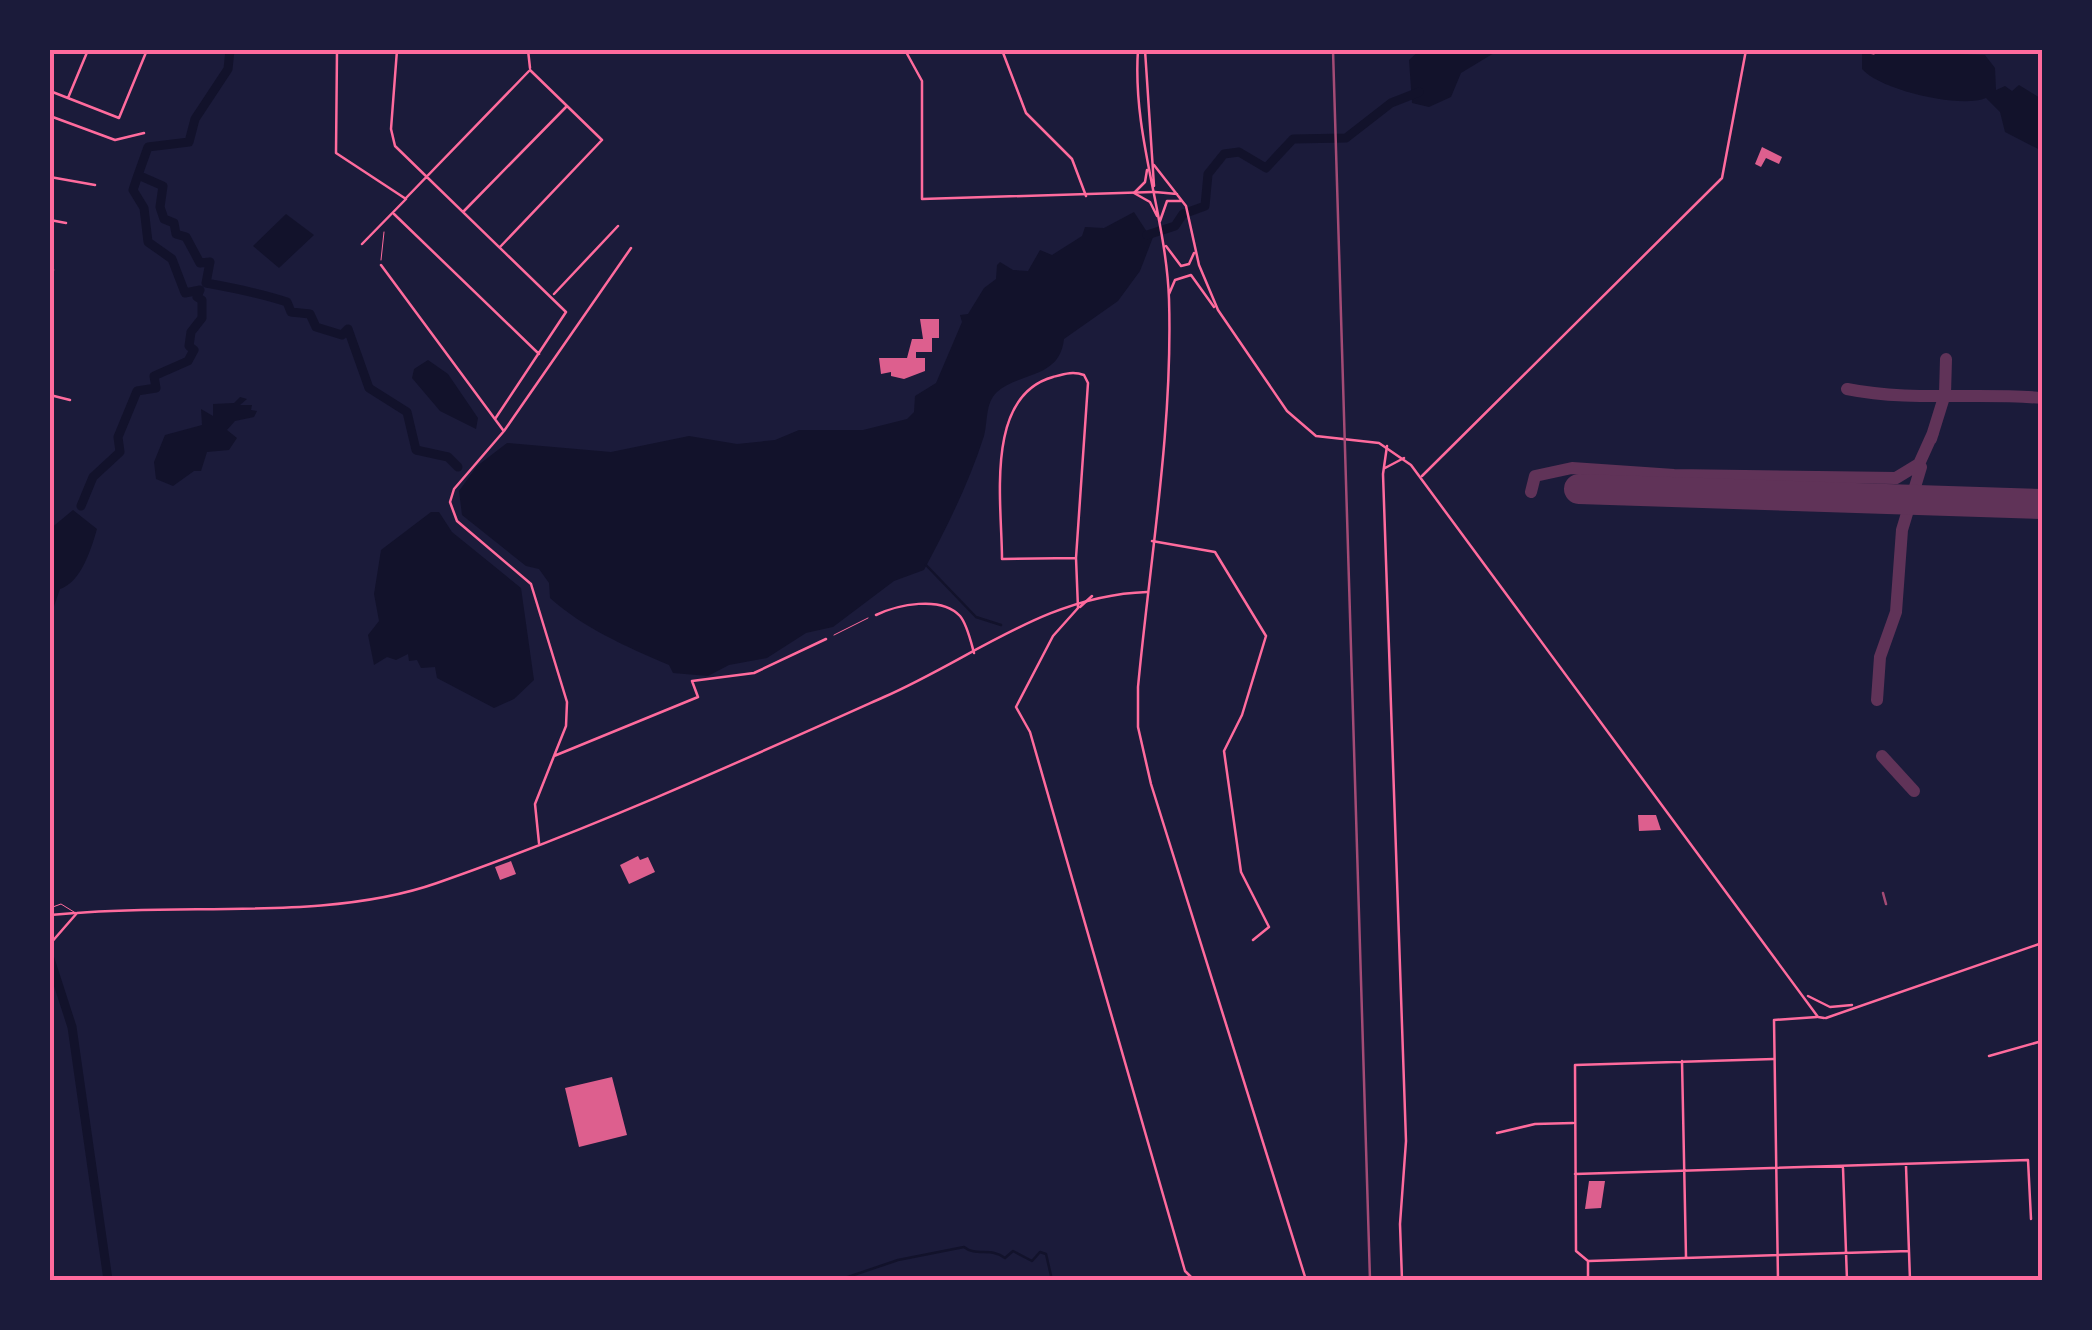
<svg xmlns="http://www.w3.org/2000/svg" width="2092" height="1330" font-family="'DM Sans',sans-serif">
	<style>
		.water { fill: #12122b }
		.lines { fill: none; stroke-linecap: round; stroke-linejoin: round }
		.stream { stroke: #12122b; stroke-width: 2.5 }
		.river { stroke: #12122b; stroke-width: 9 }
		.taxiway { stroke: #603358; stroke-width: 12 }
		.runway { stroke: #603358; stroke-width: 30 }
		.building { fill: #dd5f8e }
		.path { stroke: #ff6b9d; stroke-width: 1 }
		.service { stroke: #ff6b9d; stroke-width: 1 }
		.minor { stroke: #ff6b9d; stroke-width: 2.5 }
		.tertiary { stroke: #ff6b9d; stroke-width: 2.5 }
		.secondary { stroke: #ff6b9d; stroke-width: 2.5 }
		.rail { stroke: #a44b75; stroke-width: 2.5 }
		.neatline { fill: none; stroke: #ff6b9d; stroke-width: 4 }
	</style>
	<rect width="100%" height="100%" fill="#1b1b3a"/>
	<path class="water" d="M1420 50H1499L1461 73 1451 97 1429 107 1412 103 1409 60Z
		M1862 50 1985 55 1995 68 1996 90 2005 86 2012 91 2019 85 2042 99V151L2005 132 2000 112 1986 98C1961 109 1880 90 1862 69Z
		M1134 212 1147 232H1155L1140 271 1118 301 1064 339C1060 379 1019 372 997 392 985 403 988 422 984 436 969 483 947 527 924 570L894 581 833 627 806 633 767 658 729 665 708 676 673 673 669 665C625 646 585 629 550 598L549 583 539 569 526 566 462 515 459 491 477 466 507 443 611 452 689 436 737 444 775 440 799 430H863L907 419 914 412 915 396 936 383 962 322 960 315 968 314 984 288 996 279 997 265 1000 262 1013 270 1028 271 1040 250 1052 255 1082 236 1085 227 1104 228Z
		M286 214 314 235 279 268 253 246Z
		M428 360 448 374 478 418 476 429 440 411 412 378 414 369Z
		M240 397 247 399 240 405H252L251 410 257 411 254 417 235 421 227 430 237 438 229 450 207 452 201 471H194L173 486 156 479 154 462 165 435 202 425 201 409 213 416V404L234 403Z
		M73 510 97 529C91 550 81 582 60 589L50 618V529Z
		M431 512H439L452 532 521 588 534 680 514 699 494 708 437 678 435 667 421 668 417 660 409 661 408 654 396 660 387 657 374 665 368 635 379 621 374 594 381 550Z"/>
	<g class="lines">
		<path class="stream" d="M926 565 976 617 1001 625
			M839 1280 898 1260 964 1247C976 1257 991 1247 1005 1258L1013 1251 1032 1261 1040 1252 1046 1254 1052 1280"/>
		<path class="river" d="M230 50 228 69 195 119 189 142 148 147 138 175 163 186 160 207 164 219 174 223 176 234 186 237 200 263 210 262 206 283C234 288 260 293 287 302L291 312 310 314 316 327 342 335 348 329 369 388 407 412 416 450 448 457 458 467
			M138 175 133 190 144 208 148 242 172 259 185 293 200 290
			M1147 235 1175 226 1183 214 1205 206 1208 174 1224 154 1239 152 1266 168 1293 139 1346 138 1391 103 1419 92
			M81 506 93 477 120 452 118 437 137 391 156 388 154 376 188 361 194 350 189 346 191 332 202 318V300L197 297 200 290
			M50 959 72 1027 108 1280"/>
		<path class="taxiway" d="M1847 389C1911 402 1977 392 2042 398
			M1931 439 1945 394 1946 359
			M1531 492 1535 476 1572 468 1674 475 1896 478 1919 464 1933 433
			M1877 700 1880 657 1896 612 1902 530 1921 467
			M1882 756 1914 791"/>
		<path class="runway" d="M1579 489 2042 504"/>
	</g>
	<path class="building" d="M1762 147 1782 157 1779 164 1766 158 1761 167 1755 164Z
		M920 319H939V338H932V352H916V358H925V371L904 379 891 376V372L881 374 879 358H907L912 339H923Z
		M1638 815H1656L1661 830 1639 831Z
		M638 856 640 860 648 857 655 872 629 884 620 865Z
		M511 861 516 874 500 880 495 867Z
		M612 1077 627 1135 579 1147 565 1088Z
		M1589 1181H1605L1601 1208 1585 1209Z"/>
	<g class="lines">
		<path class="path" d="M1861 52 1874 54
			M381 260 384 232
			M834 635 868 618"/>
		<path class="service" d="M50 908 61 904 74 912"/>
		<path class="minor" d="M337 50 336 153 406 199 362 244
			M397 50 391 129 395 146 566 312 495 419
			M528 50 530 68
			M1002 50 1026 113 1072 159 1086 196
			M50 91 119 118 147 50
			M68 98 88 50
			M50 116 115 140 144 133
			M50 177 95 185
			M406 198 529 71
			M463 212 566 107
			M394 214 539 354
			M50 220 66 223
			M500 247 602 140 530 70
			M381 265 503 430
			M50 269 53 270
			M554 294 618 226
			M50 395 70 400
			M1422 476 1722 178 1746 50
			M1152 541 1215 552 1266 636 1242 715 1224 751 1241 872 1269 927 1253 940
			M1076 558 1002 559C1002 504 984 396 1053 377 1064 374 1073 371 1084 375L1088 383 1076 558 1078 608 1053 636 1016 707 1030 732 1185 1271 1194 1280
			M1080 607 1092 596
			M876 615C897 605 941 595 960 616 967 624 971 642 974 653
			M554 756 566 726 567 702 531 584 457 521 450 502 454 489 504 431 631 248
			M539 843 535 804 554 756 698 697 692 681 754 673 826 639
			M50 915 75 913
			M1989 1056 2042 1041
			M1682 1061 1686 1257
			M1497 1133 1535 1124 1573 1123
			M1906 1166 1910 1280
			M1843 1168 1847 1280
			M1575 1174 2028 1160 2031 1219
			M50 1261 52 1280
			M1588 1261 1576 1251 1575 1065 1774 1059
			M1589 1261 1909 1251
			M1588 1262V1280"/>
		<path class="tertiary" d="M905 50 922 81V199L1152 192
			M1387 446 1383 474 1406 1141 1400 1224 1402 1280
			M1385 468 1404 458
			M50 944 77 913C191 903 329 921 437 883 589 830 737 763 884 697 973 658 1047 595 1147 592
			M1778 1280 1774 1020 1817 1017"/>
		<path class="secondary" d="M1138 50C1132 135 1166 215 1169 299 1173 428 1150 559 1138 687V727L1151 784 1306 1280
			M1145 50 1154 186
			M1154 165 1186 206 1199 265 1218 310 1287 411 1316 436 1379 443 1411 465 1818 1017 1824 1018
			M1147 170 1145 182 1134 193 1150 202 1157 216
			M1155 192 1177 194
			M1160 221 1167 201H1182
			M1166 246 1181 266 1189 264 1194 253
			M1169 294 1175 280 1191 275 1214 307
			M1808 996 1830 1007 1852 1005
			M1826 1018 2042 943"/>
		<path class="rail" d="M1333 50 1370 1280
			M1883 893 1886 904"/>
	</g>
	<rect width="2092" height="1330" fill="none" stroke="#1b1b3a" stroke-width="105"/>
	<rect x="52" y="52" width="1988" height="1226" class="neatline"/>
</svg>
